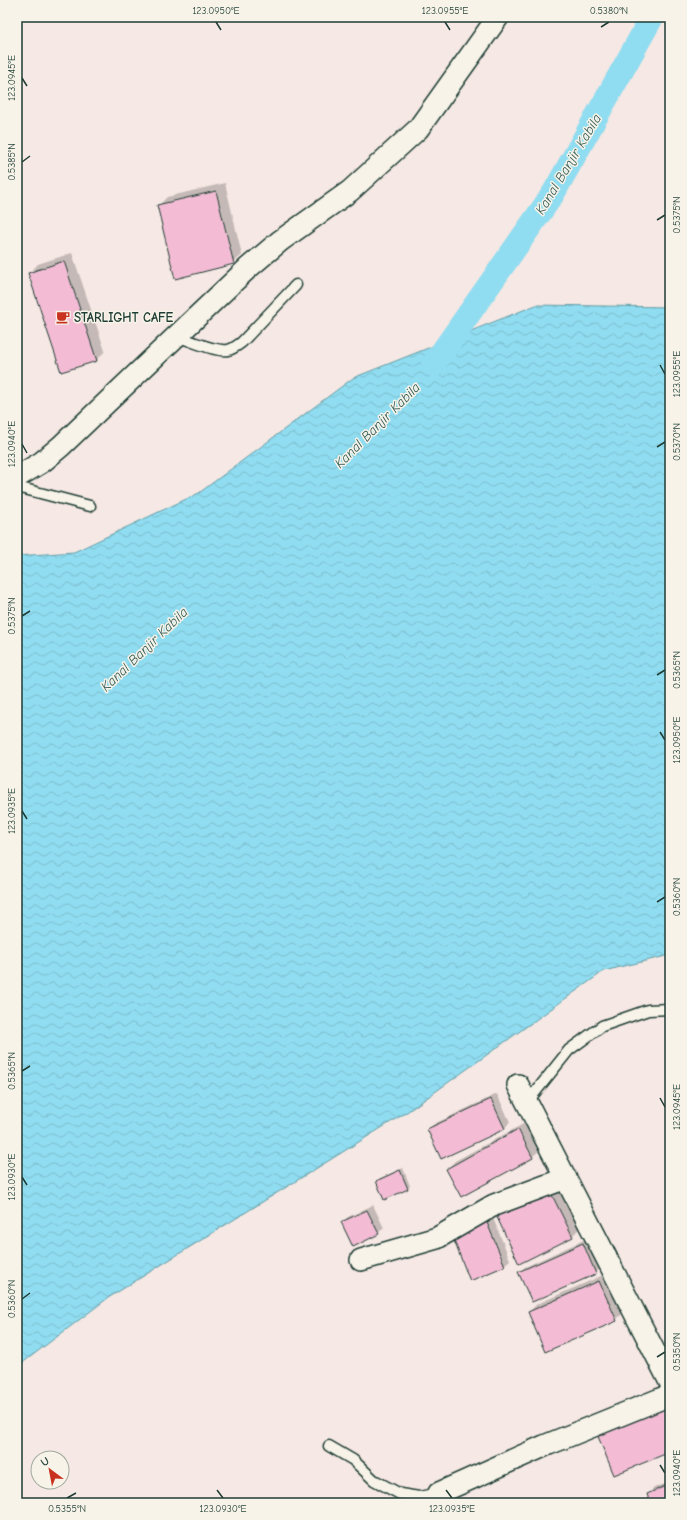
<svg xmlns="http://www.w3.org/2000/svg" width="687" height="1520" font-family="'Comic Neue',sans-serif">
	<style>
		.water { fill: url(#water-waves); stroke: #639ca5 }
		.shadow { fill: #0003 }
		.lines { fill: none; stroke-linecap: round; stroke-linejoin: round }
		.canal { stroke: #90dcf0; stroke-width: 24 }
		.building { fill: #f3bcd4; stroke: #1f3d34 }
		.lane-casing { stroke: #1f3d34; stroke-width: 13 }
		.street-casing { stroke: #1f3d34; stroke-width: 24 }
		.lane { stroke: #f7f3e8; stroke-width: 10 }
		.street { stroke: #f7f3e8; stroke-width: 21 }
		.ticks { fill: none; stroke: #1f3d34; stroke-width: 1.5 }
		.labels { text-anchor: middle; stroke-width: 3; stroke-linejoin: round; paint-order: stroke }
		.poi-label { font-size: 13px; font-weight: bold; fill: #1f3d34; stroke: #f7f3e8; text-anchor: start }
		.water-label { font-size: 14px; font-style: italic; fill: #365d5a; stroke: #f7f3e8 }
		.neatline { fill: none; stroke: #1f3d34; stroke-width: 1.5 }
		.ticks-label { font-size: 10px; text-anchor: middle; fill: #1f3d34 }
	</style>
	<defs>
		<pattern id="water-waves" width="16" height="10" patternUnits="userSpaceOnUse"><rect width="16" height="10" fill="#90dcf0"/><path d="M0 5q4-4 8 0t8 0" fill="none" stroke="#7cbece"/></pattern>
	</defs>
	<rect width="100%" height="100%" fill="#f6e8e4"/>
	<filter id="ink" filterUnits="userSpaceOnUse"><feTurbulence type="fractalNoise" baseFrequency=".025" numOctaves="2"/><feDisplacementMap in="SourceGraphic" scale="8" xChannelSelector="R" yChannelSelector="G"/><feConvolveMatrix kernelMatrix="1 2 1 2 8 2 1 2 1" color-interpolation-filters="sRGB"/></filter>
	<g filter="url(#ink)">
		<path class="water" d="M536 305 670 307V955L604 971 407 1112 108 1298 17 1367V556L74 552 199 493 353 378Z"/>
		<path class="shadow" d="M225 183 242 255 233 263 158 206 167 197Z
			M72 253 105 351 97 360 62 371 30 273 38 264Z
			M497 1094 510 1122 505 1128 442 1158 428 1129 434 1124Z
			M527 1122 541 1149 532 1157 447 1169 455 1161Z
			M403 1168 410 1186 408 1188 385 1199 377 1181 380 1178Z
			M557 1179 580 1228 572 1236 519 1262Z
			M373 1205 384 1228 378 1233 342 1222 348 1217Z
			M489 1208 510 1260 504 1265 471 1279Z
			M588 1238 601 1267 596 1273 532 1301 519 1272 525 1267Z
			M608 1273 624 1312 616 1320 529 1312 537 1304Z
			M670 1400V1451L615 1474Z
			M670 1482V1503H652L648 1494 654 1488Z"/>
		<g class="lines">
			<path class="canal" d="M433 365 553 194 652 17"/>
		</g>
		<path class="building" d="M216 191 234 264 175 279 157 205Z
			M64 261 97 361 61 372 28 273Z
			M491 1099 505 1129 441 1159 427 1129Z
			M518 1129 533 1158 461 1197 446 1169Z
			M400 1170 408 1189 384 1200 376 1181Z
			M548 1187 573 1237 519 1264 495 1213Z
			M367 1210 379 1234 353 1247 341 1222Z
			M483 1213 505 1266 470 1281 449 1228Z
			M583 1243 596 1274 532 1302 518 1272Z
			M599 1281 617 1321 545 1352 528 1312Z
			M664 1406 670 1421V1452L614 1475 597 1434Z
			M670 1484V1503H650L647 1494Z"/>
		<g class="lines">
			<g class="lane-casing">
				<path id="lane" d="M176 336C190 340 214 352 228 350 233 349 238 345 242 342L296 285
					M17 487 90 506
					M526 1100 533 1095 569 1050 602 1026 648 1010 670 1009
					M329 1446 353 1460 374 1480 400 1494 419 1497 439 1493"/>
			</g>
			<g class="street-casing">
				<path id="street" d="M17 477 42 462 61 446 248 268 280 241 350 191 418 129 498 17
					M518 1085 670 1382
					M361 1260 437 1238 494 1205 566 1178
					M443 1503 439 1493 544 1446 670 1395"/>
			</g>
			<use href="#lane" class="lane"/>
			<use href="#street" class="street"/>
		</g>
	</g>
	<path class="ticks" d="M216 22 221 30M445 22 450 30M601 27 609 22M22 78 27 86M22 162 30 156M657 220 665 215M660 365 665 374M22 444 27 453M657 447 665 442M22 616 30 611M657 675 665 670M660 732 665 740M22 811 27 819M657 902 665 897M22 1071 30 1066M660 1098 665 1107M22 1177 27 1185M22 1299 30 1293M657 1357 665 1352M660 1465 665 1473M217 1490 223 1498M446 1490 452 1498M67 1498 76 1493"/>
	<defs>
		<g id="cafe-bare" transform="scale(1.08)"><path d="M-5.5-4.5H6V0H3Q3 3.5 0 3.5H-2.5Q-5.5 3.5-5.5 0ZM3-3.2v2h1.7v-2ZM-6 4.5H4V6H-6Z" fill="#c8321e" stroke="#f7f3e8" stroke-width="2.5" paint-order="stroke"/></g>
	</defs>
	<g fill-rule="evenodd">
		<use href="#cafe-bare" x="63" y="317"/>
	</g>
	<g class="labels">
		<g class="poi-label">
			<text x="74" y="322">STARLIGHT CAFE</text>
		</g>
		<g class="water-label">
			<text transform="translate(568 164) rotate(-59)" y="5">Kanal Banjir Kabila</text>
			<text transform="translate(377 425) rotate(-45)" y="5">Kanal Banjir Kabila</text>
			<text transform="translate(144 649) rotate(-44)" y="5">Kanal Banjir Kabila</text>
		</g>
	</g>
	<rect width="687" height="1520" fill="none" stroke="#f7f3e8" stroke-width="44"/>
	<g transform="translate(50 1470) rotate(328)"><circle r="19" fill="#f7f3e8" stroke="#a1aaa0"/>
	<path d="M0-3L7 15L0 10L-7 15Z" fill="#c8321e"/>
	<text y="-6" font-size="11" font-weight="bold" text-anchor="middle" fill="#1f3d34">U</text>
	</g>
	<rect x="22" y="22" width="643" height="1476" class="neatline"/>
	<g class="ticks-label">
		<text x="216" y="14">123.0950°E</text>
		<text x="445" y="14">123.0955°E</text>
		<text x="609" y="14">0.5380°N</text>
		<text transform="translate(11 78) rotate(-90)" y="4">123.0945°E</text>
		<text transform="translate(11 162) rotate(-90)" y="4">0.5385°N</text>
		<text transform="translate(676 215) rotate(-90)" y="4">0.5375°N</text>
		<text transform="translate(676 374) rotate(-90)" y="4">123.0955°E</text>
		<text transform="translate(676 442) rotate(-90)" y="4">0.5370°N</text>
		<text transform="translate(11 444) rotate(-90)" y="4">123.0940°E</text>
		<text transform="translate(11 616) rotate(-90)" y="4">0.5375°N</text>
		<text transform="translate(676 670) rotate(-90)" y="4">0.5365°N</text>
		<text transform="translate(676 740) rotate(-90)" y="4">123.0950°E</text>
		<text transform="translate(11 811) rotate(-90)" y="4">123.0935°E</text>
		<text transform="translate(676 897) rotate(-90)" y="4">0.5360°N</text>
		<text transform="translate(11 1071) rotate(-90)" y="4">0.5365°N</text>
		<text transform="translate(676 1107) rotate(-90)" y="4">123.0945°E</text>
		<text transform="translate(11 1177) rotate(-90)" y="4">123.0930°E</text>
		<text transform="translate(11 1299) rotate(-90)" y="4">0.5360°N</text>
		<text transform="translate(676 1352) rotate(-90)" y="4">0.5350°N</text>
		<text transform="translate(676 1473) rotate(-90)" y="4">123.0940°E</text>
		<text x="67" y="1512">0.5355°N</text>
		<text x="223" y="1512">123.0930°E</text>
		<text x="452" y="1512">123.0935°E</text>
	</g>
</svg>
